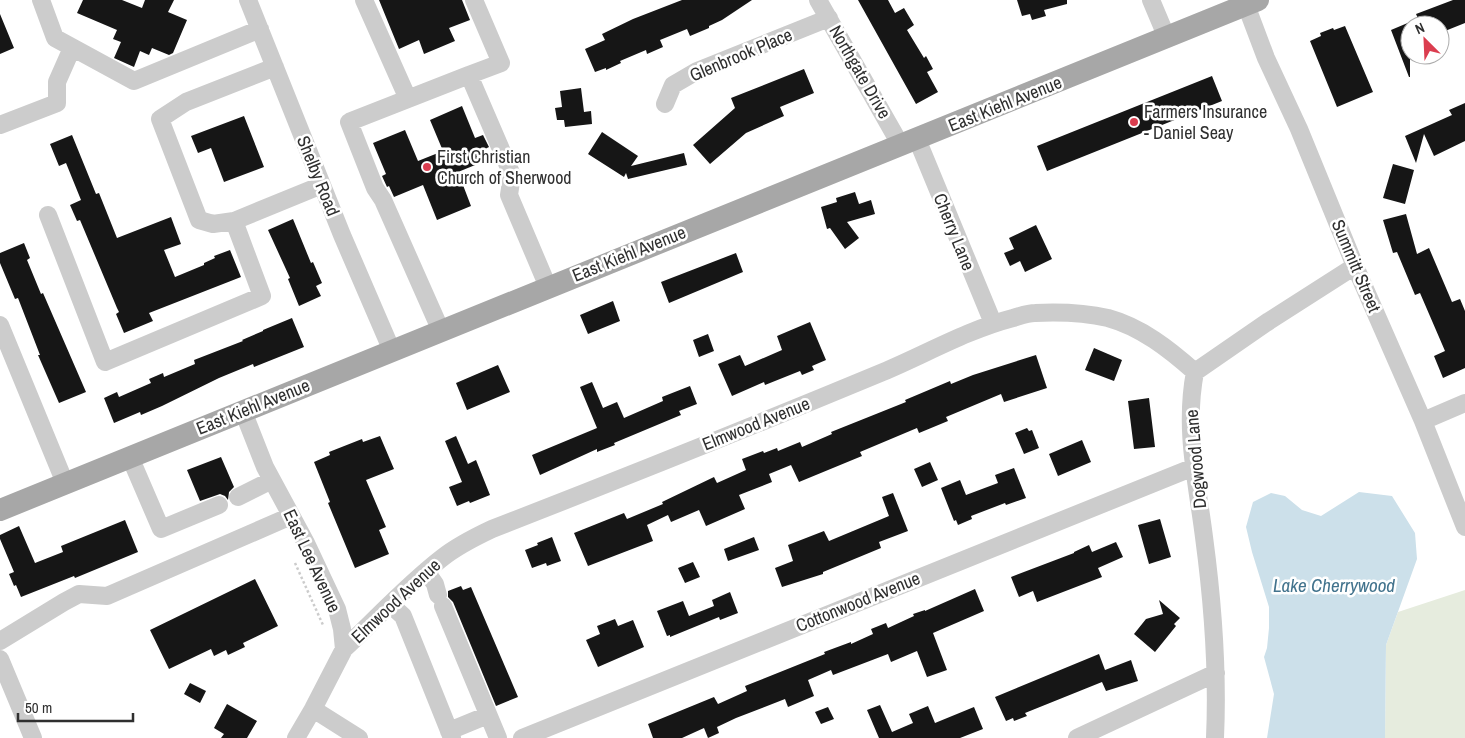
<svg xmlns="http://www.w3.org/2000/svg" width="1465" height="738" font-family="'Archivo Narrow',sans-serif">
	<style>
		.green { fill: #e6ecde }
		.water { fill: #cce0ea }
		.building { fill: #161616 }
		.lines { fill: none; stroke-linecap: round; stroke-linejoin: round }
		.path { stroke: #ccc; stroke-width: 2.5; stroke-dasharray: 2.5 2.5; stroke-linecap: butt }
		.minor { stroke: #ccc; stroke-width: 18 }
		.major { stroke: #a7a7a7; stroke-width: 22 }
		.poi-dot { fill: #db3d4f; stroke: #fff; stroke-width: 2 }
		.labels { text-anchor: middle; stroke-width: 5; stroke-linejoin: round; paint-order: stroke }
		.street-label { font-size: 18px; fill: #2f2f2f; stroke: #fff }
		.poi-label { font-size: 18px; fill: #2f2f2f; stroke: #fff; text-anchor: start }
		.water-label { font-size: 19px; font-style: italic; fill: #42738d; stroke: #fff }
	</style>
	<rect width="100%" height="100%" fill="#fff"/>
	<path class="green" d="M1465 590V738H1385L1386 645 1398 612Z"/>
	<path class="water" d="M1359 492 1392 496 1415 533 1417 559 1386 645 1385 738H1267L1274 694 1264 657 1267 648 1269 628V607L1252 552 1246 527 1253 502 1271 493 1285 496 1302 510 1321 516Z"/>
	<path class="building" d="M83 0H122L142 8 145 0H174L168 12 187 20 173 53 169 55 152 48 149 55 140 51 134 67 114 58 121 42 113 39 117 30 77 13Z
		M379 0H462L470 20 449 28 455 41 424 54 419 40 399 49Z
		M682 0H752L722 20 709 26V28L690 36 687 29 660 40 663 47 647 54 646 50 620 61 621 63 606 70V68L595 72 585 49 605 40 602 34 633 19Z
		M858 0H888L895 13 904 8 914 25 907 30 924 58 926 56 933 69 927 72 938 92 916 104Z
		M1017 0H1067V4L1044 10 1046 16 1032 20 1030 14 1022 16Z
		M1453 0H1465V23L1440 33V25H1421L1416 14Z
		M0 14 14 48 0 54Z
		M1410 22V77H1409L1391 30Z
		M1345 26 1373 92 1337 107 1310 41 1321 36 1320 33 1333 28 1334 30Z
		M804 69 814 93 780 107 784 116 746 133 710 164 693 145 735 108 731 98Z
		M1212 76 1222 101 1047 171 1037 146Z
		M581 88 584 112 591 111 592 124 565 127 564 120H557L555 108 562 107 560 91Z
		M1465 103V141L1434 156 1424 134 1416 163 1405 136 1452 115 1449 110Z
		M462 106 475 138 483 135 489 147 481 151 485 161 458 172 471 206 437 220 423 185 394 197 389 186 387 187 382 176 386 174 373 143 405 130 418 161 443 151 430 120Z
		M244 116 264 167 224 182 211 148 198 153 191 136Z
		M602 132 638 156 631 166 684 153 687 165 628 179 626 173 624 177 588 154Z
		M72 135 96 194 99 193 117 238 171 217 181 244 164 250 175 277 204 265V263L215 258 214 256 230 250 241 277 149 313 153 321 124 333 116 314 119 312 117 308 80 220 77 221 70 205 81 200 66 163 59 166 50 144Z
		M1393 164 1414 170 1405 204 1383 198Z
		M855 192 859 204 871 200 875 214 847 222 859 238 845 249 830 228 827 229 821 207 837 202 836 198Z
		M1406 214 1417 254 1429 248 1452 302 1460 299 1465 311V368L1443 378 1434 356 1445 351 1420 293 1415 295 1397 252 1393 253 1383 220Z
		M293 219 311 263 313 262 322 283 316 286 321 296 299 306 288 279 290 278 268 230Z
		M1036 225 1052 259 1025 272 1020 261 1010 266 1004 253 1014 249 1009 238Z
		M24 243 30 258 27 260 41 294 43 293 86 392 59 403 38 355H40L18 298 15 299 0 263V253Z
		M736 253 743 272 669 303 661 282Z
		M613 301 620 321 588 334 580 315Z
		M292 318 304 347 254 367 253 364 219 378 162 406 141 415 140 412 114 423 104 398 117 392 119 397 151 383 149 379 163 373 164 377 195 364 194 360 243 341 242 340 263 331V330Z
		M810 322 826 360 812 366 814 370 802 375 800 371 765 385 764 382 732 396 718 364 740 355 745 366 782 350 777 336Z
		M708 334 714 351 699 357 693 340Z
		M1094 348 1122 360 1114 381 1085 370Z
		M1036 355 1047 388 1004 402 1001 394 946 417 948 421 919 433 917 428 860 452 862 456 799 482 791 465 769 474 772 482 739 495 745 509 706 526 699 510 671 522 668 515 647 525 653 541 588 566 574 533 624 513 627 519 663 504 662 502 714 477 717 483 746 470 742 459 763 451 764 453 777 448 778 451 800 442 802 447 832 434 831 432 906 402 905 400 950 381 951 384 973 375Z
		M498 365 510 392 467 410 456 383Z
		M592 382 603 408 617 402 624 418 663 401 662 397 690 386 697 404 679 411 681 415 614 443 615 445 597 452V449L540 475 532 455 597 428 580 387Z
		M1149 398 1155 447 1134 449 1128 401Z
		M1027 428 1029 431 1032 430 1039 448 1024 454 1015 433Z
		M380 436 394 469 366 480 386 527 379 530 389 554 355 568 328 503 330 502 314 462 330 455 329 452 362 439 363 442Z
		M456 436 468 464 476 460 490 495 470 503 469 501 457 506 449 487 462 482 445 441Z
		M1082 440 1091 462 1058 476 1049 454Z
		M221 457 234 487 229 492 228 500 225 496 220 494 200 501 187 470Z
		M930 462 938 480 922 487 914 469Z
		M1014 468 1026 498 1006 505 1005 503 971 516 972 519 958 525 956 520 954 521 941 488 960 480 966 495 998 483 995 475Z
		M893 493 908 531 879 542 881 548 823 572V574L782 587 775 568 793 561 788 545 824 531 829 541 889 516 882 497Z
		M1160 519 1171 557 1149 564 1138 525Z
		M125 520 138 552 75 578 74 576 21 597 16 585 14 586 9 574 14 572 0 539V535L19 526 35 563 63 552 61 546Z
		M552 537 561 561 547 566 546 563 532 568 525 550 538 545 537 543Z
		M754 537 759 550 728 561 724 549Z
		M1116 542 1123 557 1098 568 1102 577 1037 602 1033 591 1019 597 1011 577 1074 553V552L1089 545 1092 552Z
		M693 562 700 577 685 583 678 568Z
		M255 579 278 626 243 643 245 647 228 655 226 650 214 656 211 649 169 669 150 630Z
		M461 586 463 590 471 587 518 697 496 706 453 602 448 597V591Z
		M975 589 984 611 933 633 947 670 927 677 917 651 891 662 888 654 833 675 831 670 808 680 814 696 788 707 785 699 736 718 717 727 719 733 708 738 704 728 682 738H653L648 724 714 697 718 704 747 691 745 686 825 654 824 652 851 642V644L873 634 871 629 886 623 888 628 914 616 913 614 925 610V611Z
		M730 592 738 613 720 620 719 617 670 637V635L667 636 657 611 683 601 689 616 714 606 712 600Z
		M1159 600 1180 618 1174 624 1176 626 1155 652 1134 634 1146 619 1163 614Z
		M615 619 618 626 633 620 644 647 598 667 586 640 600 634 597 626Z
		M1099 654 1105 670 1131 660 1138 681 1106 691 1102 682 1025 713 1027 716 1014 721 1013 718 1006 721 995 697Z
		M190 683 206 691 200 703 184 694Z
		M227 704 257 721 247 738H221L224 734 214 728Z
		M880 705 892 732 913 723 909 714 928 706 935 723 974 707 983 729 960 738H879L867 710Z
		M828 707 834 719 821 724 815 712Z"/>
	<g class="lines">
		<path class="path" d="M295 563 323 625"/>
		<path class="minor" d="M41 0 55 38 134 81 260 29
			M248 0 342 235 392 351
			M364 0 408 99
			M818 0 900 144
			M1151 0 1167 38
			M1246 5 1266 58 1299 129 1355 266 1423 421 1465 527
			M275 67 186 102 160 119 199 220 213 224 234 221 322 185
			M469 75 501 63 474 0
			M665 104 673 85 697 71 829 18
			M0 125 57 103V82L72 48
			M917 139 993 323
			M48 215 105 362 262 296 234 221
			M0 325 65 483
			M441 331 383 200 375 188 349 122 469 75 512 175 509 195 548 287
			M243 411 265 467 306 543 337 609 342 629 344 649 313 709 296 738
			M1423 421 1465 403
			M130 457 161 529 219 505
			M238 497 272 480
			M426 571 435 584 438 595
			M391 605 403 616 452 738
			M443 606 498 738
			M0 641 64 602 79 594 107 596 291 516
			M344 649C376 619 407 585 442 558 457 546 475 537 492 529 623 478 753 426 883 372 926 354 967 330 1013 318 1020 316 1028 313 1035 313 1057 312 1086 313 1108 318 1141 327 1169 349 1195 372
			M0 659 33 738
			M313 709 359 738
			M449 731 488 715
			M522 738 1194 467
			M1077 738 1216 673
			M1215 738C1218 671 1213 604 1204 537 1197 481 1184 429 1195 372L1269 321 1355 266"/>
		<path class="major" d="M0 510 1258 0"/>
	</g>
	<g class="poi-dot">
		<circle cx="1134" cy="122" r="5"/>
		<circle cx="427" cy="167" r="5"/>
	</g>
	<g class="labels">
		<g class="street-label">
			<text transform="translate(741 55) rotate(-23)" y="6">Glenbrook Place</text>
			<text transform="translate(860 72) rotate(60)" y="6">Northgate Drive</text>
			<text transform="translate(1005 104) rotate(-22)" y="6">East Kiehl Avenue</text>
			<text transform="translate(318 176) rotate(68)" y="6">Shelby Road</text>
			<text transform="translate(954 232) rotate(68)" y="6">Cherry Lane</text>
			<text transform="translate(629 254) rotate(-22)" y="6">East Kiehl Avenue</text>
			<text transform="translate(1356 266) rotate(67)" y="6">Summitt Street</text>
			<text transform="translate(253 407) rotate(-22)" y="6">East Kiehl Avenue</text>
			<text transform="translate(756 424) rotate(-22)" y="6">Elmwood Avenue</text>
			<text transform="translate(1196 459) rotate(-95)" y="6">Dogwood Lane</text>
			<text transform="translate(312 561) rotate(65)" y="6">East Lee Avenue</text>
			<text transform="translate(396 601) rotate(-43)" y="6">Elmwood Avenue</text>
			<text transform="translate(858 602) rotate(-22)" y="6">Cottonwood Avenue</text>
		</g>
		<g class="poi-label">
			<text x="1144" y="118">Farmers Insurance<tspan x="1144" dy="21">- Daniel Seay</tspan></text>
			<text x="437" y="163">First Christian<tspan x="437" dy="21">Church of Sherwood</tspan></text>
		</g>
		<g class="water-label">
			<text x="1334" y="592">Lake Cherrywood</text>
		</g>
	</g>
	<g transform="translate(1425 40) rotate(336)"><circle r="24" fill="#ffffff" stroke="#acacac"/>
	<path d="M0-4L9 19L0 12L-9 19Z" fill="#db3d4f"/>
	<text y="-8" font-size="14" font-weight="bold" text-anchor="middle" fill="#2f2f2f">N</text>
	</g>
	<path d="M18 713v8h115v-8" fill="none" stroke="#2f2f2f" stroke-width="2.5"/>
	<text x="25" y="713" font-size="15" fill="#2f2f2f" stroke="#ffffff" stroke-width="4" paint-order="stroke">50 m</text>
</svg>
